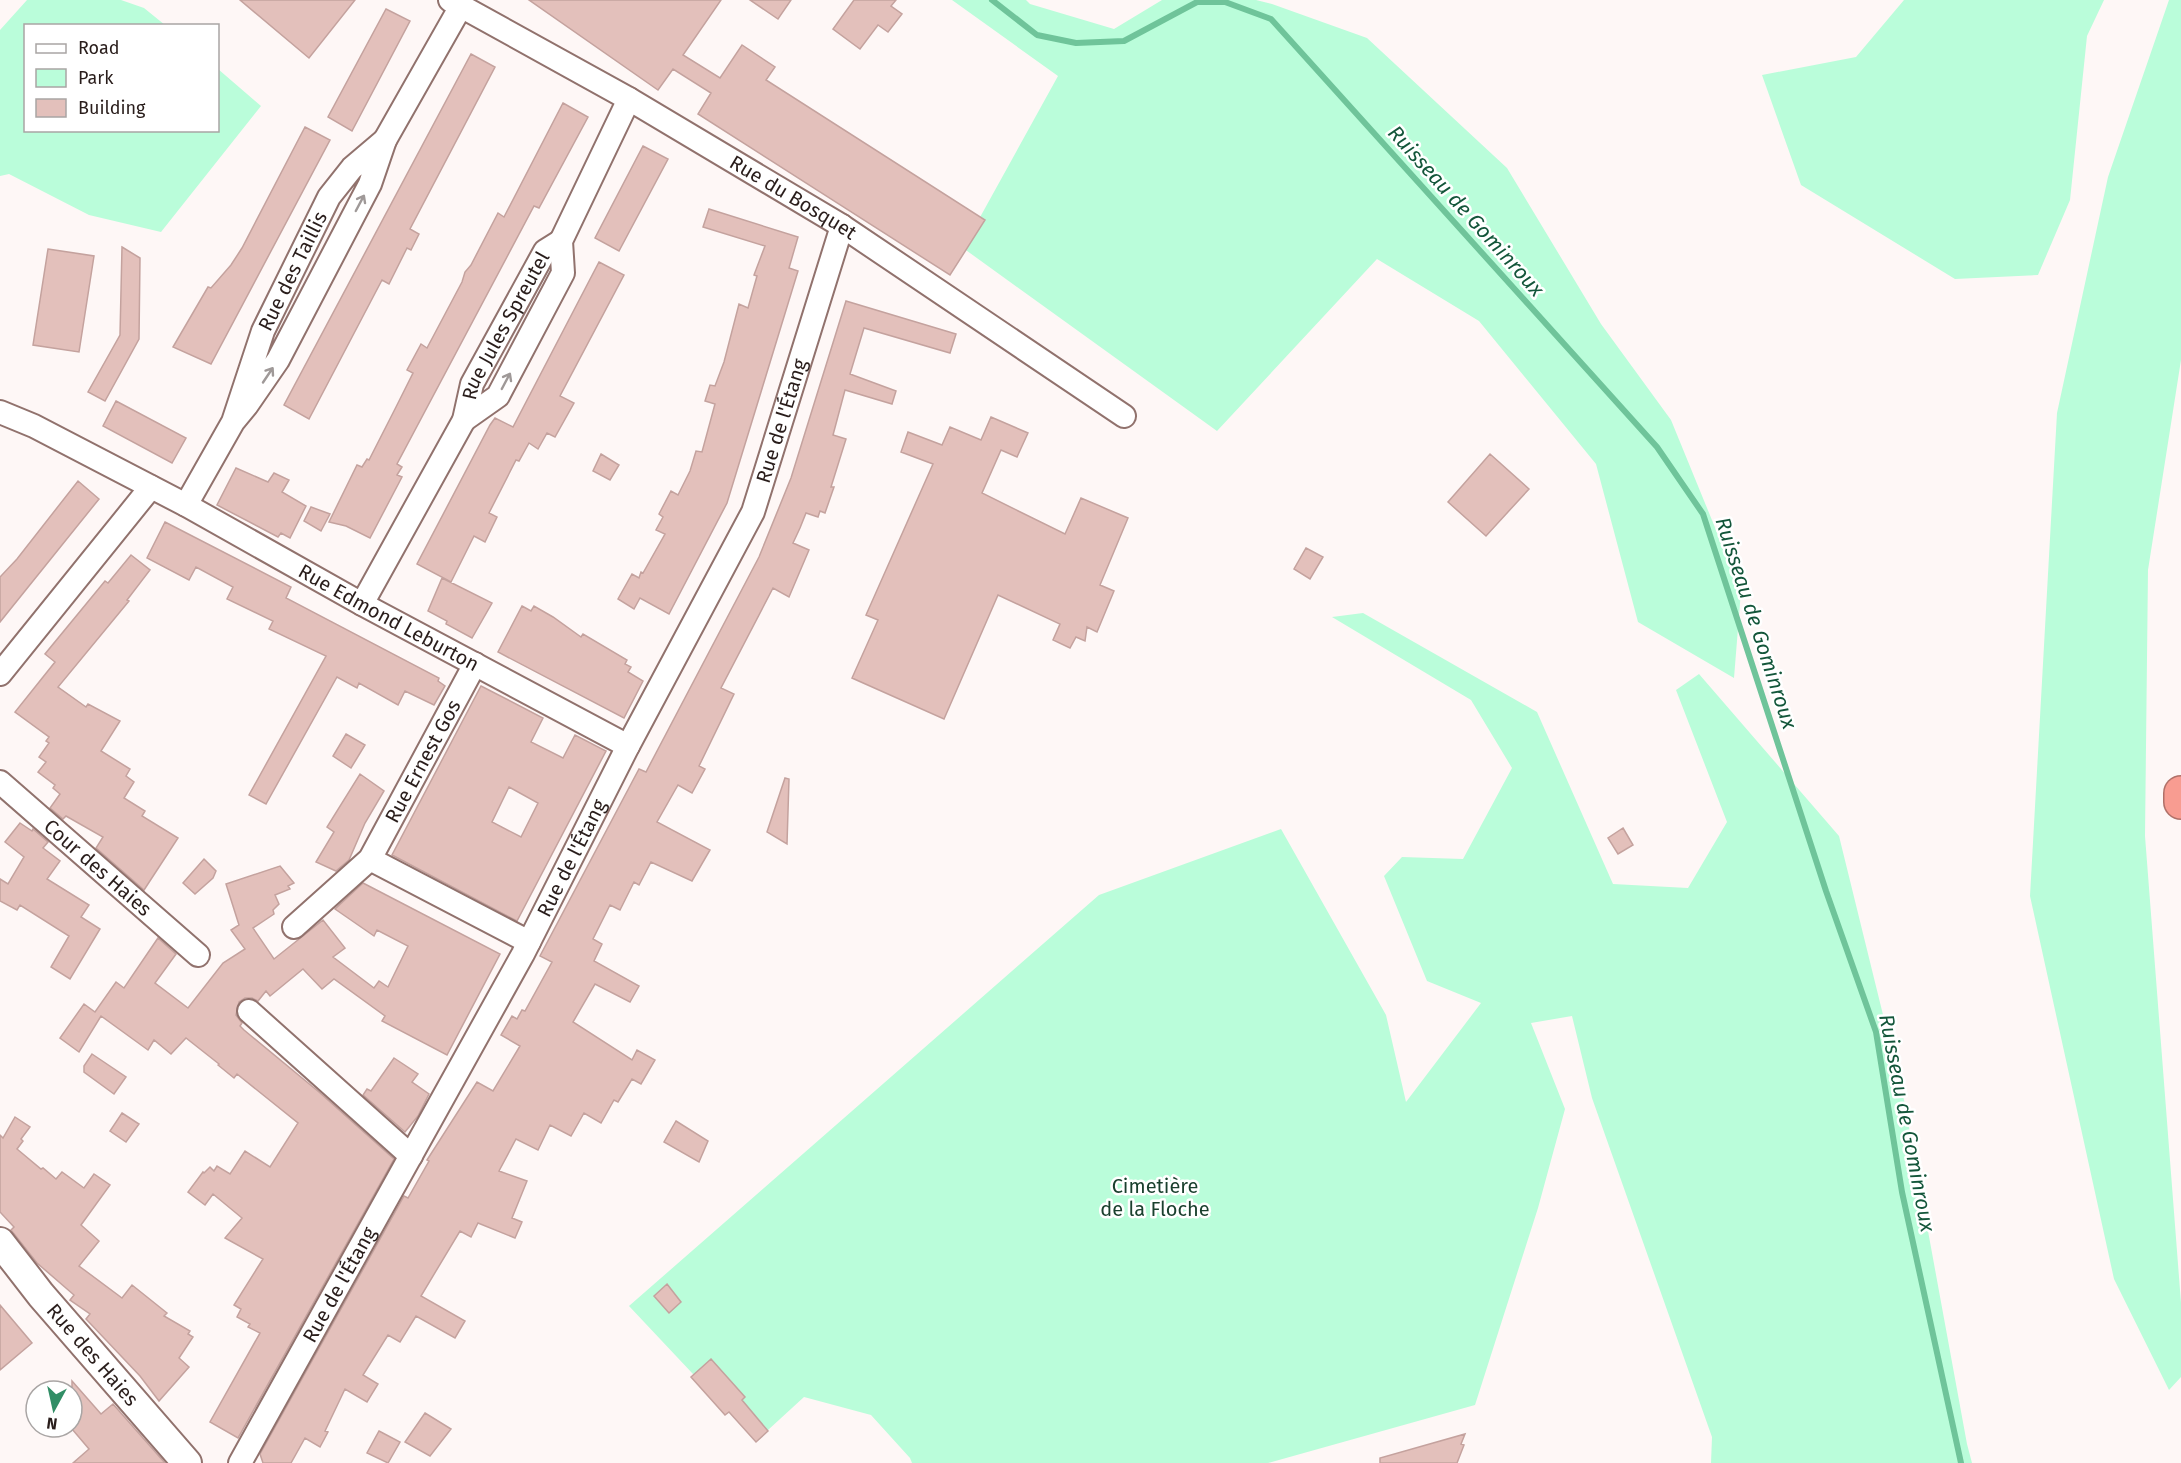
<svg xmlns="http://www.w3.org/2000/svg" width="2181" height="1463" font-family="'Fira Sans',sans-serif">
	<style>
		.green { fill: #bafdda }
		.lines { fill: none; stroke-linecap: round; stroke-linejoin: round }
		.stream { stroke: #6fc49a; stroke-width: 6 }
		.building { fill: #e3c0bb; stroke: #c4a29e; stroke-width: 1.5; fill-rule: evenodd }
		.minor-casing { stroke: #91726d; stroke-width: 26 }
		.tertiary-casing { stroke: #91726d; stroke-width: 32 }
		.motorway-casing { stroke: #b07068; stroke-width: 36 }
		.minor { stroke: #fff; stroke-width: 22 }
		.tertiary { stroke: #fff; stroke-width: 28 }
		.motorway { stroke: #f89c91; stroke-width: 33 }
		.oneway { stroke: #9f9998 }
		.labels { text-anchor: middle; stroke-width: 5; stroke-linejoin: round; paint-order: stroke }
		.street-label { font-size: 20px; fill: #291d1b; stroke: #fff }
		.park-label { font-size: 20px; fill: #1a402e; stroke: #fff }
		.water-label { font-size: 21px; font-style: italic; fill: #13563a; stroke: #fff }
	</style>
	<rect width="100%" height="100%" fill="#fef7f6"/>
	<path class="green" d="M27 0H121L144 8 165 25 26 26V130H218V69L261 106 161 232 89 215 9 174 0 176V30Z
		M952 0H1026L1030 4 1114 29 1162 0H1256L1272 4 1367 38 1507 168 1601 324 1671 420 1741 591 1734 678 1638 622 1596 464 1479 321 1377 259 1217 431 963 248 1058 76Z
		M1904 0H2104L2087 36 2070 200 2038 275 1955 279 1801 185 1762 75 1856 57Z
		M2169 0H2181V360L2148 570 2145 836 2181 1303V1377L2169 1390 2114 1279 2030 896 2057 413 2108 177Z
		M1363 613 1537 712 1613 884 1688 888 1727 822 1676 690 1699 674 1839 836 1904 1100 1967 1444 1972 1463H1711L1712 1437 1592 1098 1572 1016 1531 1023 1565 1109 1538 1208 1475 1405 1268 1463H912L910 1458 871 1415 804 1397 756 1441 629 1306 1099 895 1281 829 1386 1015 1406 1102 1481 1003 1427 981 1384 876 1402 857 1463 859 1512 768 1471 700 1332 617Z"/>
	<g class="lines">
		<path class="stream" d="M992 0 1037 35 1076 43 1124 41 1197 2H1225L1271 19 1657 447 1703 514 1826 891 1876 1032 1902 1192 1961 1463"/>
	</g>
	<path class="building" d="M240 0H355L309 58Z
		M529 0H721L683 55 720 78 742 45 775 67 766 80 985 220 950 275 698 114 711 93 673 69 658 90Z
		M750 0H791L778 19Z
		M854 0H896L891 6 902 14 888 32 878 25 860 49 833 29Z
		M386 9 410 21 352 131 328 117Z
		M471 54 495 67 410 229 419 234 411 250 407 248 389 284 382 280 309 419 284 405Z
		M563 103 588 117 539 208 534 206 397 464 402 467 397 475 402 477 370 538 346 526 329 522 357 465 362 467 367 459 369 460 396 407 413 373 407 370 421 344 427 348 462 282 465 272 471 265 498 213 504 217Z
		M305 127 330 140 211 364 173 347 208 287 211 288 231 265 242 248Z
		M643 146 668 159 619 251 595 238Z
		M709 209 798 237 789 268 798 271 727 503 669 614 640 598 634 609 618 599 632 574 639 578 641 572 643 573 665 534 656 530 663 517 659 514 671 491 678 495 690 471 696 451 702 452 715 404 705 401 710 385 715 386 724 362 739 304 748 308 757 276 754 275 765 246 703 227Z
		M122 247 140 258 139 339 105 401 88 392 120 335Z
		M48 249 94 256 79 352 33 345Z
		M599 262 624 275 560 396 574 403 555 437 547 433 538 449 529 443 519 461 516 460 489 513 497 517 485 542 474 536 451 582 417 564 490 425 495 418 513 427Z
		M846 301 956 334 950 353 864 328 850 374 896 391 892 404 845 390 833 435 846 439 831 487H834L825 513 820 511 818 517 806 513 800 528 793 543 809 550 789 597 773 588 721 688 734 694 699 766 705 769 692 793 678 785 657 822 710 850 692 881 651 862 639 885 634 882 620 910 610 905 593 939 602 944 594 961 639 986 630 1002 595 984 573 1022 632 1060 637 1050 655 1060 641 1084 632 1079 618 1102 614 1100 601 1123 584 1113 571 1136 550 1125 538 1150 516 1139 499 1171 527 1181 512 1218 522 1222 515 1238 478 1223 471 1237 460 1231 421 1296 465 1321 455 1338 416 1316 400 1342 388 1335 363 1375 378 1384 367 1402 345 1389 325 1431 328 1432 320 1447 305 1438 291 1463H263L260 1454 404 1196 408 1198 429 1161 427 1160 477 1082 493 1091 520 1046 501 1035 512 1016 517 1019 522 1010 525 1011 552 962 540 956 639 769 646 772 759 557 791 478Z
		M116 401 186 438 172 463 103 426Z
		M991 417 1028 433 1017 457 1001 450 982 493 1065 534 1081 498 1128 518 1100 585 1114 591 1097 632 1087 627 1085 641 1076 637 1070 648 1053 640 1060 624 998 595 944 719 852 678 878 620 866 615 933 464 901 452 908 432 942 445 950 427 981 440Z
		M601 454 619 465 610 480 593 471Z
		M1490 454 1529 489 1486 536 1448 502Z
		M236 468 268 482 274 473 289 480 282 492 306 506 290 538 281 533 278 537 217 505Z
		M78 481 99 499 0 622V577L17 559Z
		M311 507 330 514 321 531 304 521Z
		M165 522 291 587 286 598 439 678 438 681 445 686 434 705 405 691 398 705 359 683 357 688 337 677 266 804 249 795 326 656 269 629 273 621 227 599 233 587 196 567 189 580 147 558Z
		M1306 548 1323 557 1310 579 1294 569Z
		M131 555 150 570 127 600 129 601 58 687 86 707 88 704 120 721 101 751 130 769 126 776 134 782 124 798 145 811 142 816 178 838 144 890 96 848 103 837 66 816 63 819 50 808 60 794 53 788 55 785 38 772 46 762 39 757 49 743 46 741 49 737 15 712 55 662 45 654 105 581 108 583Z
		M442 578 492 603 472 638 446 624 447 621 428 611Z
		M522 606 531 611 534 606 553 617 581 637 583 634 627 660 625 664 631 667 628 672 643 681 624 718 498 652Z
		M481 686 543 718 531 742 563 758 575 735 606 751 517 921 392 855ZM509 787 538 803 521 837 492 822Z
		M346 734 365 745 351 768 333 756Z
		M360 774 384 791 365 823 349 860 336 871 316 862 334 832 327 827Z
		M785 778 789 779 787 844 767 832Z
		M20 823 32 831 33 829 48 842 43 848 60 861 47 879 89 905 81 917 100 929 70 979 51 967 69 936 20 905 17 910 0 901V879L8 884 24 857 5 842Z
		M1623 828 1633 845 1618 854 1608 838Z
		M204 859 216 871 213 878 195 894 183 883Z
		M280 866 294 883 288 886 290 889 275 895 279 904 273 910 274 914 253 928 274 959 323 920 345 948 333 957 374 988 379 981 388 987 408 946 377 930 374 936 335 909 363 883 500 954 447 1055 382 1021 385 1016 334 979 322 989 303 969 270 996 266 991 258 1001 252 998H245L239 1002 236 1015 242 1023 240 1026 244 1030 319 1092 394 1159 238 1438 210 1422 260 1333 248 1327 250 1324 237 1317 241 1309 234 1305 263 1259 225 1238 242 1218 213 1194 205 1205 188 1192 203 1172 204 1173 210 1167 214 1171 217 1166 230 1174 245 1151 270 1167 298 1123 237 1074 234 1078 218 1065 219 1064 186 1038 171 1054 154 1040 148 1050 101 1016 79 1052 60 1038 84 1004 95 1012 116 982 124 988 158 938 176 954 155 983 188 1008 223 963 245 949 231 930 239 925 226 884Z
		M92 1054 126 1077 114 1094 84 1072V1066Z
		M394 1058 418 1074 412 1082 429 1094 418 1116 405 1132 363 1095 367 1089 371 1091Z
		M122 1113 139 1124 126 1142 110 1131Z
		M15 1117 30 1127 21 1139 23 1141 17 1149 41 1169 43 1168 56 1179 62 1172 84 1188 94 1174 110 1185 81 1225 99 1241 79 1266 122 1298 132 1285 167 1313 164 1316 190 1331 188 1334 193 1337 179 1358 189 1367 159 1401 140 1376 86 1319 90 1314 70 1300 74 1295 37 1263 11 1230 14 1227 0 1212V1135L3 1138Z
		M676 1121 708 1141 699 1162 664 1142Z
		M667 1284 681 1302 669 1313 654 1296Z
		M0 1305 32 1343 0 1370Z
		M711 1359 745 1397 742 1400 768 1431 756 1442 729 1412 725 1415 691 1377Z
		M72 1381 101 1414 113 1404 165 1463H73L89 1449 72 1429Z
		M425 1413 451 1429 430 1456 405 1442Z
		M379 1431 400 1442 388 1463 367 1453Z
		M1465 1434 1461 1444 1464 1445 1457 1463H1380V1458Z"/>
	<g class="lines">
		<g class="minor-casing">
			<g id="minor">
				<path id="s1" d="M450 0 629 99 842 226 1124 416"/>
				<path d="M385 140 461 6"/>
				<path id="s2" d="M0 412 34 426 186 505 362 604 628 746"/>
				<path d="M464 420 498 396 563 273 561 241 629 99"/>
				<path id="s3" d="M186 505 233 422 263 331 329 197 352 168 385 140 370 184 278 360 247 405 233 422"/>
				<path id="s4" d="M362 604 464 420 472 384 545 251 561 241"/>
				<path d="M0 674 151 487"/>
				<path id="s5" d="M0 782 198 955"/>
				<path d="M370 859 529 942"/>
				<path id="s6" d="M294 927 370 859 475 664"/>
				<path d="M249 1011 411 1156"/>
				<path id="s7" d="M240 1463 523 954 628 746 753 512 842 226"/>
			</g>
		</g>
		<g class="tertiary-casing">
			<g id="tertiary">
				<path id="s8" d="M0 1242 41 1295 187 1463"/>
			</g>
		</g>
		<g class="motorway-casing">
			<path id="motorway" d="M2181 793V802"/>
		</g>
		<use href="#minor" class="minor"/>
		<use href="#tertiary" class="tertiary"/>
		<use href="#motorway" class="motorway"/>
	</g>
	<defs><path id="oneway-shaft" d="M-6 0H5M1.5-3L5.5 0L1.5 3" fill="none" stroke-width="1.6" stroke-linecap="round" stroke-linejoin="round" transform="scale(1.5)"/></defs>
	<g class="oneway">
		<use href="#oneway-shaft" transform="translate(360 203) rotate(-62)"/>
		<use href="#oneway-shaft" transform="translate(268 375) rotate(-56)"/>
		<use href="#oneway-shaft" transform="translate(506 381) rotate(-62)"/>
	</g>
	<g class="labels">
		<g class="street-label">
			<text dy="7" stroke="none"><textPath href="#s1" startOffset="396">Rue du Bosquet</textPath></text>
			<text dy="7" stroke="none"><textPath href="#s3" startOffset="258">Rue des Taillis</textPath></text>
			<text dy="7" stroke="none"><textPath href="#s4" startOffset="314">Rue Jules Spreutel</textPath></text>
			<text dy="7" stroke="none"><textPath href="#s7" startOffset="1176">Rue de l'Étang</textPath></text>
			<text dy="7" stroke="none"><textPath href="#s2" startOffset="440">Rue Edmond Leburton</textPath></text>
			<text dy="7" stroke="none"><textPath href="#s6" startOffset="213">Rue Ernest Gos</textPath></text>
			<text dy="7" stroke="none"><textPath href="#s7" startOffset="690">Rue de l'Étang</textPath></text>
			<text dy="7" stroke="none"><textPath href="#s5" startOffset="130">Cour des Haies</textPath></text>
			<text dy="7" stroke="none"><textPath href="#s7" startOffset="204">Rue de l'Étang</textPath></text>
			<text dy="7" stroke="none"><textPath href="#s8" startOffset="146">Rue des Haies</textPath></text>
		</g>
		<g class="park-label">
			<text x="1155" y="1193">Cimetière<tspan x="1155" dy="23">de la Floche</tspan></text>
		</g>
		<g class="water-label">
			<text transform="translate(1466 211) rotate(48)" y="7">Ruisseau de Gominroux</text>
			<text transform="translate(1756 623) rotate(72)" y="7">Ruisseau de Gominroux</text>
			<text transform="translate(1907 1123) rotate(79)" y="7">Ruisseau de Gominroux</text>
		</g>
	</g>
	<rect x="24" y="24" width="195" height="108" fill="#ffffff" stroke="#a9a5a4" stroke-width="1.5"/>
	<rect x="36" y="44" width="30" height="9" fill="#ffffff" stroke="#a9a5a4" stroke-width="1.5"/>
	<text x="78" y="54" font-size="18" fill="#291d1b">Road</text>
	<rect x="36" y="69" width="30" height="18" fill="#bafdda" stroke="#a9a5a4" stroke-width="1.5"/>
	<text x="78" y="84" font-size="18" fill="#291d1b">Park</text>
	<rect x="36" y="99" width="30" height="18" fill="#e3c0bb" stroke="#a9a5a4" stroke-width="1.5"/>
	<text x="78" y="114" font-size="18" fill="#291d1b">Building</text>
	<g transform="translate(54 1409) rotate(188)"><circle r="28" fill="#ffffff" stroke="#a9a5a4" stroke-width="1.5"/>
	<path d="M0-4.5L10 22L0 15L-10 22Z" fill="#318e66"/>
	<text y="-9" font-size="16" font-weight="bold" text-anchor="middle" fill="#291d1b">N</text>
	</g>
</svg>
